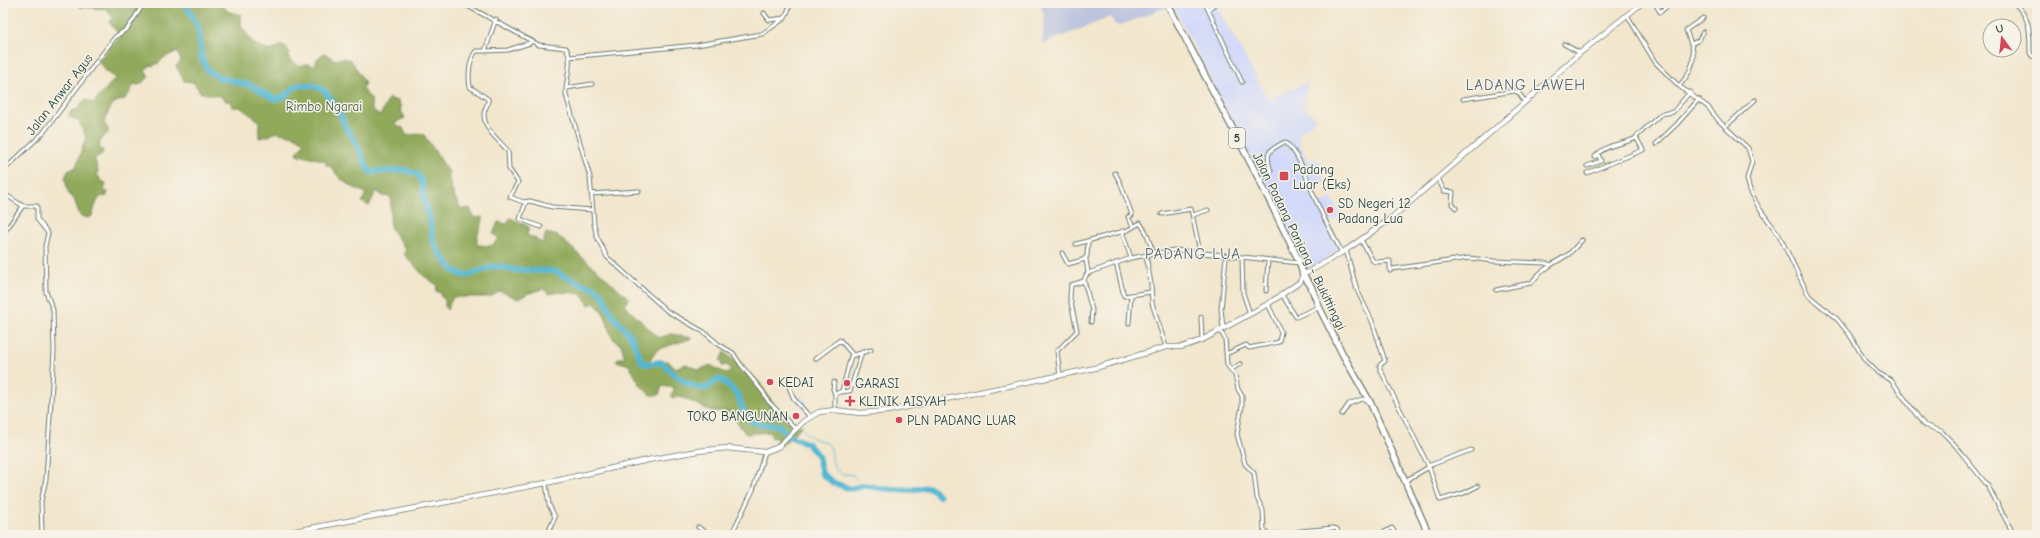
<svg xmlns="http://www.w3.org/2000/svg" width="2040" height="538" font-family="'Comic Neue',sans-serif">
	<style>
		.built { fill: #d2d9f9 }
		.industrial { fill: #bcc3de }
		.forest { fill: #90a95a; stroke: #587347 }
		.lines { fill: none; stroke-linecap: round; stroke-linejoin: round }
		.stream { stroke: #55b8d3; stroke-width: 1 }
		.river { stroke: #55b8d3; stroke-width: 6 }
		.minor-casing { stroke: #69786a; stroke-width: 5 }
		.secondary-casing { stroke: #69786a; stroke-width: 6 }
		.trunk-casing { stroke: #69786a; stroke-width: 8 }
		.minor { stroke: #fff; stroke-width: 3 }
		.secondary { stroke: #fff; stroke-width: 4.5 }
		.trunk { stroke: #fff; stroke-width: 5.5 }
		.poi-dot { fill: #d1495b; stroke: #f7f3e8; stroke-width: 1.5 }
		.labels { text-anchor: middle; stroke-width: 3; stroke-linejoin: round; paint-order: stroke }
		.shield { fill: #f7f3e8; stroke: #60746a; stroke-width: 1 }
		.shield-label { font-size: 12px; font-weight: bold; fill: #1f3d34 }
		.street-label { font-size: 13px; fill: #1f3d34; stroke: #f7f3e8 }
		.park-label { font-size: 13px; fill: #3d583e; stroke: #f7f3e8 }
		.poi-label { font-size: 13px; fill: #1f3d34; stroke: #f7f3e8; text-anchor: start }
		.quarter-label { font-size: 15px; letter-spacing: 1px; fill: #566774; stroke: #f7f3e8 }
	</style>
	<rect width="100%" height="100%" fill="#f7f3e8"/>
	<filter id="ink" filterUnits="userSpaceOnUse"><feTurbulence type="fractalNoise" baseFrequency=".025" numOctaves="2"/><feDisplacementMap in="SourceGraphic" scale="8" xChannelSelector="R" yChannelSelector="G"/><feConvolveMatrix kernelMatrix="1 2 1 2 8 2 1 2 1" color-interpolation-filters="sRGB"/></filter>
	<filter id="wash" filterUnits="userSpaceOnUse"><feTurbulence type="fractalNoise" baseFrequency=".012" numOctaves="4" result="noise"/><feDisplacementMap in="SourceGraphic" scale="16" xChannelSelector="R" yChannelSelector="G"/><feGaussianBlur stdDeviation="0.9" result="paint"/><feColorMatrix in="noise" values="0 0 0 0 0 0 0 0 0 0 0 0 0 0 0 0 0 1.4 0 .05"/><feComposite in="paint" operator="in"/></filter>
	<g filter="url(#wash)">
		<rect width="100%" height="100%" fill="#f2e6cd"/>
		<path class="built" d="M1172 3H1206L1208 6 1215 3 1268 99 1307 83 1303 106 1316 119 1305 129 1300 131 1298 138 1307 159 1309 161 1313 159 1320 161V168L1325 182 1312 188 1319 204 1332 198 1341 217 1328 223 1339 246 1338 250 1314 266 1309 267 1304 263Z
			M800 396 807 400V403L803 408 795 399Z"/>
		<path class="industrial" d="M1043 3H1165L1168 7 1118 26 1114 23 1111 17 1042 44 1045 16 1040 4Z"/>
		<path class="forest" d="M75 3H219L229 12 241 15V26L254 44 270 51 283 45 290 52 289 60 300 66 307 64 315 66 317 59 324 53 335 60 343 58 351 60 365 83 362 89 371 99 372 109 380 116 389 98 399 102 401 108 400 109 405 118 396 122 397 126 403 128 406 135 421 134 424 135 449 172C447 184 456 199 461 209L470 208 474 218 483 217C484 226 475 232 477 245L491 246 499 238 493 234 498 222 507 224 510 218 529 227 527 235 536 239V240L543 243 546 233 558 236 629 298 625 304 629 310 659 338 671 334 693 338 658 349 648 362 668 361 675 368 686 364 699 370 710 365 725 373 731 371 727 365 722 366V362L720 361 724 352 759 382 779 412 794 427 803 425 778 449 776 437 772 438 770 432 746 434 729 412 711 411 681 397 672 398 671 395 674 391V388L662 386 659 395H650L640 385 629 365 616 361 618 358H625L621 344C607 339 610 323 603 313 601 309 597 306 594 303L589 305 581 293 559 292 549 294 543 289 529 293 518 299 500 291 490 297H453L447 310 445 307V299L441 297V293L436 291 437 285 424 276 404 254 406 250 390 227 391 197 383 196 376 191 369 206 362 202 366 193C356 189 346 184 338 176 332 170 335 168 326 165V161L303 155 300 157 297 153 304 143C297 134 286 135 276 132L269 136 259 138V121L240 107H232L230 101H226L220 96 201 93 193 82 184 81 176 66 181 61 177 51 162 59 160 62 153 66 150 65 145 71 149 77 139 85 134 84C131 90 129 96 123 100 120 101 116 101 114 103 109 108 106 117 104 123L108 129V133C102 139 97 142 101 150H103L102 154 96 157 95 160 98 171 97 174 101 181 106 183 104 191 108 192 106 197 102 196C95 201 95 209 92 216L89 218 80 216 74 199 68 193 65 178 68 171 76 167 86 137 79 121 68 116 71 111 76 110 86 100 93 103 114 80 115 78 105 70 98 61 120 36 109 22 113 18 107 9 80 7Z"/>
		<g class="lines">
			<path class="stream" d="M803 429C806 433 810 437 815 439 819 441 823 441 827 443 836 451 827 466 841 473 844 475 849 474 853 475L857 479"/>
			<path class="river" d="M185 3 198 27 202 59 208 71 220 78 250 85 275 99 283 97 296 86 303 85 315 86 325 91 338 109 345 126 359 148 367 168 370 172 405 170 417 174 422 182 424 200 430 220 433 241 441 255 454 271 463 275H469L495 266 515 270 554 271 581 284 595 288 602 294 611 313 631 336 642 362 645 364 661 362C672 373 690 390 707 388L716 380H722L738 395 744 414 749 420 757 424 778 425 791 437 807 443 818 456 822 474 834 483 851 489 863 485 878 488 910 490 928 487 934 490 939 496"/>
		</g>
	</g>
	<g filter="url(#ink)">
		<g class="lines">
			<g class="minor-casing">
				<path id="minor" d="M462 3 539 45 566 48C574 60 565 81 566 95L590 177 594 224 597 237 607 257 667 311 704 332 718 344 733 353 741 365 763 392 768 401 796 430
					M1205 3 1242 82
					M1655 3 1660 12 1671 3
					M2014 3C2031 18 2030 32 2030 53L2032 56 2037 57
					M1208 9 1216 3
					M764 13 769 20 785 18
					M1627 15 1655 62 1679 86 1708 107 1720 122 1748 148 1752 161 1747 179 1750 190 1759 208 1779 235 1809 296 1837 319 1849 334 1865 360 1878 373 1891 380 1924 425 1941 431 1954 444 1988 486 2014 535
					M496 19 485 51H476C469 60 468 75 470 87L488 99C489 105 484 108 484 114 484 130 498 139 508 151L509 169 518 182 510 197 523 202 530 201 552 207 592 210
					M1564 44 1580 53
					M1691 44 1686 30 1703 18
					M485 51 508 50 530 43 531 40
					M569 57 697 45 762 34 785 18 791 3
					M1679 86C1690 74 1697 59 1691 44L1699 40 1703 32
					M566 88 592 84
					M1463 99 1515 91 1519 93 1525 102
					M1725 127 1755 100
					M1656 144 1677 124 1699 99
					M1595 157C1606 143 1623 145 1636 138
					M1587 166 1601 161 1598 154
					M3 171 43 133 115 37 128 28 144 3
					M1115 173 1120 182 1131 212 1132 215 1128 217 1133 226
					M1587 173 1643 150 1636 137 1661 114 1673 112 1690 92
					M1438 178 1444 191 1453 192 1452 204 1456 208
					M1260 181 1271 171C1265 153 1268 150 1285 142 1301 154 1309 187 1318 205 1325 221 1334 237 1342 253
					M3 193 23 206H37V219L48 233 45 246 46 292 53 310 54 352 46 479 41 501 42 535
					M591 194 639 191
					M526 202 520 219 541 227
					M1162 214 1191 209 1199 247V252
					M1193 215 1208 210
					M1122 231 1131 258
					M3 234 23 206
					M1361 240 1373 261 1376 262 1390 261V271L1392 269 1469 258 1494 261 1545 263 1551 265 1569 254 1582 240
					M1076 244 1128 230 1140 223 1146 232 1154 254
					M1346 250 1357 290 1372 321 1385 361 1380 365V369L1429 467 1440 500 1464 493 1478 486
					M1062 253 1068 264 1086 259 1088 273
					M1146 255 1151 284 1152 303 1166 347
					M1242 258 1243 293 1250 314
					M1084 259 1087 256 1088 241
					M1116 263 1124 296 1151 292
					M1084 281 1092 310 1091 322
					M1496 290 1531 283 1540 273 1551 265
					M1266 291 1268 260
					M1282 295 1296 317 1319 307
					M1201 317 1202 340
					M1129 323 1131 295
					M1223 327 1221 309 1226 257
					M1220 330 1225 339 1227 365 1235 375 1238 389 1242 396V406L1237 434 1245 464 1254 473 1257 498 1263 510 1264 530 1266 533 1283 535
					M1226 354 1246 345 1249 348 1279 342 1281 332 1268 304
					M815 359 840 340 853 355
					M1232 369 1240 364
					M1060 376 1057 351 1077 331 1070 298 1071 285 1084 281 1086 275 1091 272 1131 258 1174 250 1300 263
					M834 382 833 389 835 394
					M789 387 794 399 810 417
					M841 392 850 391 862 352
					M835 410V394L842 391 851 356 871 350
					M1342 414 1349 404 1362 399 1368 401
					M1428 466 1471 450
					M1405 481 1429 467
					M546 483 549 505 555 517 547 535
					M698 527 710 535
					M731 535 753 490 765 452
					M1286 535 1301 531 1333 528 1337 529 1339 535
					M1379 535 1392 528 1396 535"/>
			</g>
			<g class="secondary-casing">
				<path id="secondary" d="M275 535 546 483 648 460 698 451 727 448 765 452 778 447 804 421 819 412 835 410 860 413 888 411 1095 368 1166 347H1182L1202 340 1268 304 1300 282 1303 275 1346 250 1389 220 1490 133 1580 53 1642 3"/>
			</g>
			<g class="trunk-casing">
				<path id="trunk" d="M1167 3 1260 181 1300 263 1303 275 1311 286 1319 307 1343 355 1370 402 1429 535"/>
			</g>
			<use href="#minor" class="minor"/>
			<use href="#secondary" class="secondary"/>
			<use href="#trunk" class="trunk"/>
		</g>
	</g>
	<g class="poi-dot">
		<rect x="1279" y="171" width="10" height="10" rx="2"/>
		<circle cx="1330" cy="210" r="4"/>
		<circle cx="770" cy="382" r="4"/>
		<circle cx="847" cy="383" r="4"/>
		<path d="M848 395h4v4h4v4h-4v4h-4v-4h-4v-4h4z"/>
		<circle cx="796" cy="416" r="4"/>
		<circle cx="899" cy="420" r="4"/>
	</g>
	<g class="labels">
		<rect class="shield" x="1229" y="128" width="16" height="20" rx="3"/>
		<g class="shield-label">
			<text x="1237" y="142">5</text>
		</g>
		<g class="street-label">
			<text transform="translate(59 94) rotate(-52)" y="5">Jalan Anwar Agus</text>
			<text transform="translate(1300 241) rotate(64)" y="5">Jalan Padang Panjang - Bukittinggi</text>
		</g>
		<g class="park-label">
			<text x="324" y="111">Rimbo Ngarai</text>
		</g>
		<g class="poi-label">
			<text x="1293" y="174">Padang<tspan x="1293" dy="15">Luar (Eks)</tspan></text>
			<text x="1338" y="208">SD Negeri 12<tspan x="1338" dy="15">Padang Lua</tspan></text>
			<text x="778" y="387">KEDAI</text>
			<text x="855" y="388">GARASI</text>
			<text x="859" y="406">KLINIK AISYAH</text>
			<text x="788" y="421" text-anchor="end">TOKO BANGUNAN</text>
			<text x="907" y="425">PLN PADANG LUAR</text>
		</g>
		<g class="quarter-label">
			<text x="1526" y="90">LADANG LAWEH</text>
			<text x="1193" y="259">PADANG LUA</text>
		</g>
	</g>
	<rect width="2040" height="538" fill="none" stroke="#f7f3e8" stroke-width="16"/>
	<g transform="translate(2002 38) rotate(345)"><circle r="19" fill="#f7f3e8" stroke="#a1aaa0"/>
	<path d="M0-3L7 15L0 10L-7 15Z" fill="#d1495b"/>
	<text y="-6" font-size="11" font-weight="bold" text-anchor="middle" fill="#1f3d34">U</text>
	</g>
</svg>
